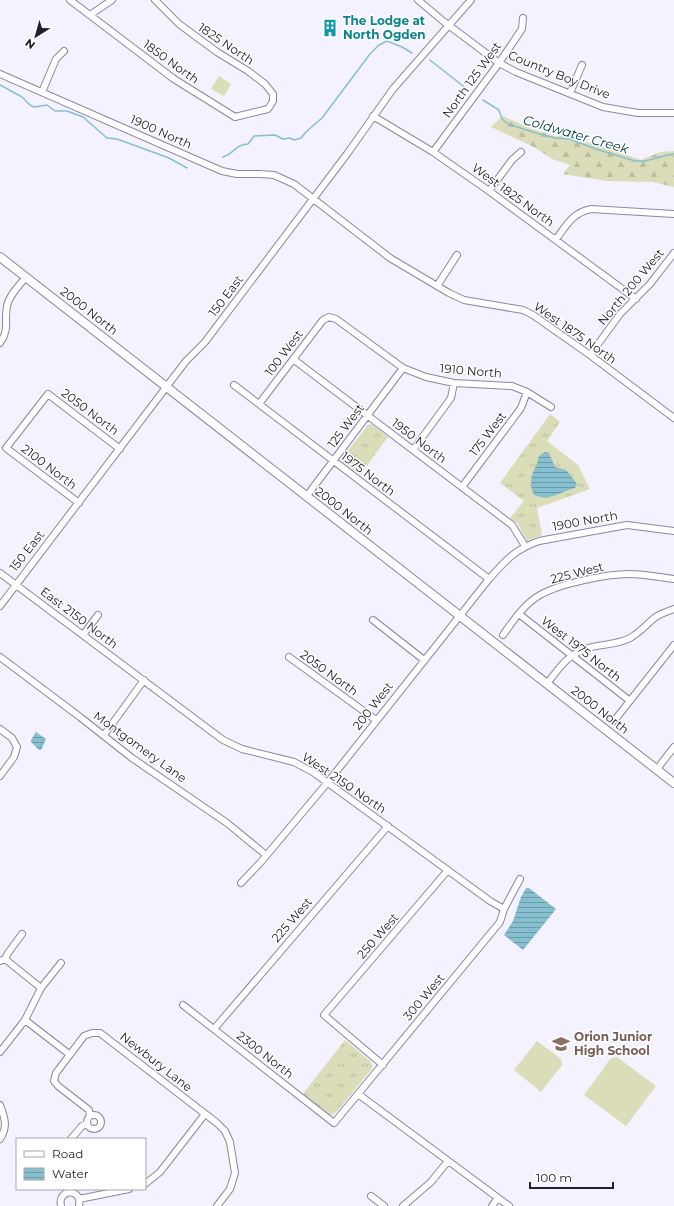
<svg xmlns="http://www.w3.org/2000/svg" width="674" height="1206" font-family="Montserrat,sans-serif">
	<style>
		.grass { fill: url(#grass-tufts) }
		.forest { fill: url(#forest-firs) }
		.pitch { fill: #daddb7 }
		.water { fill: url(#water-rules) }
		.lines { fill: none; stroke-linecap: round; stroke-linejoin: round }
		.stream { stroke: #86bfcf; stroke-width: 1.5 }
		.street-casing { stroke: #8c87a2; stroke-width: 8 }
		.secondary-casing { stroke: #8c87a2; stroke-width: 10 }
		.street { stroke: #fff; stroke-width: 6 }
		.secondary { stroke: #fff; stroke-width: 8 }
		.labels { text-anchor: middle; stroke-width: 3; stroke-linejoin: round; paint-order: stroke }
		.culture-label { font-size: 12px; font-weight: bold; fill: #0d838f; stroke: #fff; text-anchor: start }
		.street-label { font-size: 12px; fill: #22202b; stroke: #fff }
		.education-label { font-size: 12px; font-weight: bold; fill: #785e54; stroke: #fff; text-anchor: start }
		.water-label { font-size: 13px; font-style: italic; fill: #013844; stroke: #fff }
	</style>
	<defs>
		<pattern id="grass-tufts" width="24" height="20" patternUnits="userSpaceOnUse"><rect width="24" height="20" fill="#daddb7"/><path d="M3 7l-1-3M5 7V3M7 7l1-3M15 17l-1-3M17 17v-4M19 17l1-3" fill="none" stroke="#bbbd9e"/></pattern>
		<pattern id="forest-firs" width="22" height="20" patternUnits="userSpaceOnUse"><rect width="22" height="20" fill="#daddb7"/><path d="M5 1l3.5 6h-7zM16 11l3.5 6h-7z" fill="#bbbd9e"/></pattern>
		<pattern id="water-rules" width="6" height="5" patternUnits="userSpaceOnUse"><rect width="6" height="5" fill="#86bfcf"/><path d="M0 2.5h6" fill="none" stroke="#6d9ba8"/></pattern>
	</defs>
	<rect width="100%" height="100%" fill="#f4f2fe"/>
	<path class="grass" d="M550 414 560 422 547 441 578 465 590 489 537 508 542 535 527 541 518 524 510 518 524 501 500 483Z
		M371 424 388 437 360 475 342 462V458L368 425Z
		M345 1040 370 1061 373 1066 371 1070 337 1111 332 1115 325 1112 302 1095Z"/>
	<path class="forest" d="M503 116 529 128 555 136H569L641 160 661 152 674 151V187L653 182 607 181 563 174 570 165 552 159 534 147 491 127Z"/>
	<path class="pitch" d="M219 76 231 84 224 96 211 89Z
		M537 1041 561 1059 562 1065 541 1092 514 1070Z
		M617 1057 656 1086 626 1126 584 1095 611 1058Z"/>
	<path class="water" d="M545 452 549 453 555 467 566 470 577 484 575 488C560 492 549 502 534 495 530 488 530 477 534 470 535 467 536 467 537 464 538 458 538 455 545 452Z
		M36 732 46 739 41 750H39L31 742V740Z
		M526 888H529L556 909 523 950 504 935 513 921 521 897Z"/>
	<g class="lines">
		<path class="stream" d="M430 60 468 90
			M0 85 22 97 30 105 34 107 47 105 55 111H67L83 117 107 138 117 139 169 158 187 168
			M483 100 499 110 502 119 508 124 536 133 555 138 569 139 596 149 635 161H645L668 155 674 154
			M223 157C236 153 234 145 248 144L254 136 275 135 283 139 290 138 294 140 301 138 307 131 322 118 370 54 379 45 387 41 402 47 412 53"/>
		<g class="street-casing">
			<path id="street" d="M70 0 174 79 235 117 268 109 273 101V94L265 84 248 71 217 52 179 24 155 0
				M418 0 443 21 499 63 516 72 603 107 638 113H674
				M90 15 112 0
				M0 74 222 171 237 174H260L274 175 294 184 390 258 449 293 464 300 511 308 523 310 533 315 590 355 674 418
				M42 92 56 59 64 51
				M570 93 582 65
				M373 116 433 152 489 191 636 299
				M433 152 499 63 522 29 523 18
				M489 191 512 160 521 152
				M556 239C567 225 572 213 591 209L674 214
				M437 286 457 255
				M0 343C10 329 4 321 7 306 9 295 19 286 26 277
				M590 355 620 314 650 284 674 253
				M293 359 512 525 525 546
				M234 385 489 579
				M259 404 323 320 329 317 336 319 403 368 426 377 454 383 512 386 527 392 551 407
				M413 450 451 398 454 383
				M462 487 521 408 527 392
				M306 497 403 368
				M79 503 6 448 48 394 120 449
				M0 573 223 740 242 749 294 762 313 772 490 901 504 909
				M0 606 186 361 205 342 347 154 393 89 471 0
				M519 614 630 701
				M373 620 424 660
				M83 635 98 615
				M503 635C513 621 524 604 540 595 559 584 606 574 629 574 643 574 659 577 674 579
				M0 657 80 717 132 758 227 823 266 855
				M289 657 376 720
				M547 684C558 669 569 653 588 648 602 644 617 645 630 638 639 633 645 626 652 620 658 614 666 612 674 609
				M614 721 674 645
				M0 729 12 738 17 747 14 757 0 776
				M104 735 144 680
				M657 769 674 747
				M241 883 260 863 328 782 489 579C506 560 514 550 539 541L627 525 674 531
				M5 959 41 988
				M0 961 5 959 8 953 22 934
				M183 1005 334 1123 500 922 504 909 520 879
				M25 1020 69 1054
				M214 1029 388 826
				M0 1052 25 1020 41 988 61 963
				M383 1065 324 1015 448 870
				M358 1094 509 1206
				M0 1105C5 1118 8 1127 0 1139
				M87 1122a7 7 0 1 1 14 0a7 7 0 1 1-14 0Z
				M90 1116 89 1110 58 1086 54 1081 56 1073 84 1036 92 1033H100L217 1123 225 1131 230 1142 235 1173 230 1189 217 1206
				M71 1139 82 1126 86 1124
				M145 1184 160 1172 205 1114
				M371 1196 384 1206
				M79 1199 129 1189
				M61 1206C57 1188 83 1188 79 1206
				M403 1206 431 1182 448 1161
				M492 1206 498 1198"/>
		</g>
		<g class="secondary-casing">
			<path id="secondary" d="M0 257 674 783"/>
		</g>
		<use href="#street" class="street"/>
		<use href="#secondary" class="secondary"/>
	</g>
	<defs>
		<g id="building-bare" transform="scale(1.38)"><path d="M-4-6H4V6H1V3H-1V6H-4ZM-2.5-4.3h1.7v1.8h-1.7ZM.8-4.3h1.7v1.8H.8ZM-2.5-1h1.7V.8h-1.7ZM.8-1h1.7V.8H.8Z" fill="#0f9aa8" stroke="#fff" stroke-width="2.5" paint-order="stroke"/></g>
		<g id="school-bare" transform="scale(1.38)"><path d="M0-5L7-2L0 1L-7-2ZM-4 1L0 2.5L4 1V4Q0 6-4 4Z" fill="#8d6e63" stroke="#fff" stroke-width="2.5" paint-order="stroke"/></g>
	</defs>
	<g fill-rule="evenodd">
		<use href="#building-bare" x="330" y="28"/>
		<use href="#school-bare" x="561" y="1044"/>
	</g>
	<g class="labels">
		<g class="culture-label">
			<text x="343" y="25">The Lodge at<tspan x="343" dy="14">North Ogden</tspan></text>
		</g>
		<g class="street-label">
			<text transform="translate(226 44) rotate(34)" y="4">1825 North</text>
			<text transform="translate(171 62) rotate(36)" y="4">1850 North</text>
			<text transform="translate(559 75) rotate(22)" y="4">Country Boy Drive</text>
			<text transform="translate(472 80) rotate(-54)" y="4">North 125 West</text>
			<text transform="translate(161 132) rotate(24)" y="4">1900 North</text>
			<text transform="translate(513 195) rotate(36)" y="4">West 1825 North</text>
			<text transform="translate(631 287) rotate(-50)" y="4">North 200 West</text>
			<text transform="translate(226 296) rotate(-53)" y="4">150 East</text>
			<text transform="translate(89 311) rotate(38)" y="4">2000 North</text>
			<text transform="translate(575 333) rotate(35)" y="4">West 1875 North</text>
			<text transform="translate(284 353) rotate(-53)" y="4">100 West</text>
			<text transform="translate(471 371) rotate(5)" y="4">1910 North</text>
			<text transform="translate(90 412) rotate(37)" y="4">2050 North</text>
			<text transform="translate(346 426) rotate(-53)" y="4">125 West</text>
			<text transform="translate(488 434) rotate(-53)" y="4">175 West</text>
			<text transform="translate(419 441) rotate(37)" y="4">1950 North</text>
			<text transform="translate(49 467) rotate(37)" y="4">2100 North</text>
			<text transform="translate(368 474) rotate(37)" y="4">1975 North</text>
			<text transform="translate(344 511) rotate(38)" y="4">2000 North</text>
			<text transform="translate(585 521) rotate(-10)" y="4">1900 North</text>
			<text transform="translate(27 551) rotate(-52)" y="4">150 East</text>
			<text transform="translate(577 573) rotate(-14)" y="4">225 West</text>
			<text transform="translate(79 618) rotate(37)" y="4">East 2150 North</text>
			<text transform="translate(581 649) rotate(38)" y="4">West 1975 North</text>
			<text transform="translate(329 673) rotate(36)" y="4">2050 North</text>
			<text transform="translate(373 706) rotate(-52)" y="4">200 West</text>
			<text transform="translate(600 710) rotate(38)" y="4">2000 North</text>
			<text transform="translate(140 747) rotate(36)" y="4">Montgomery Lane</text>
			<text transform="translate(344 783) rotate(34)" y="4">West 2150 North</text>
			<text transform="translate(292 920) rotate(-49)" y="4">225 West</text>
			<text transform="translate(378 936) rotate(-49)" y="4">250 West</text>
			<text transform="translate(424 997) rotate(-50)" y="4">300 West</text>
			<text transform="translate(265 1055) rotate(38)" y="4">2300 North</text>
			<text transform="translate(156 1062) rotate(38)" y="4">Newbury Lane</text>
		</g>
		<g class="education-label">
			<text x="574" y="1041">Orion Junior<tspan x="574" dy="14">High School</tspan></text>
		</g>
		<g class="water-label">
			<text transform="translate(576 134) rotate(16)" y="5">Coldwater Creek</text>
		</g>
	</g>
	<rect x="16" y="1138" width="130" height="52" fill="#ffffff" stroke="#a7a6aa"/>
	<rect x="24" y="1151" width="20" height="6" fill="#ffffff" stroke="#a7a6aa"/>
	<text x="52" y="1158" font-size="12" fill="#22202b">Road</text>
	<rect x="24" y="1168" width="20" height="12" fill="url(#water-rules)" stroke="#a7a6aa"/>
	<text x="52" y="1178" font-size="12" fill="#22202b">Water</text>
	<g transform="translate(36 36) rotate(217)" stroke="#ffffff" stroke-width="3" paint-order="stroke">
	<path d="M0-3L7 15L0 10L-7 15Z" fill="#22202b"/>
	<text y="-6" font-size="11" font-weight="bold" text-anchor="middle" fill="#22202b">N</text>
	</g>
	<path d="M530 1182v6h83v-6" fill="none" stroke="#22202b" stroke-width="2"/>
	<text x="536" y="1182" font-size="12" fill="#22202b" stroke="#ffffff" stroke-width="3" paint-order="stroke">100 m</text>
</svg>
